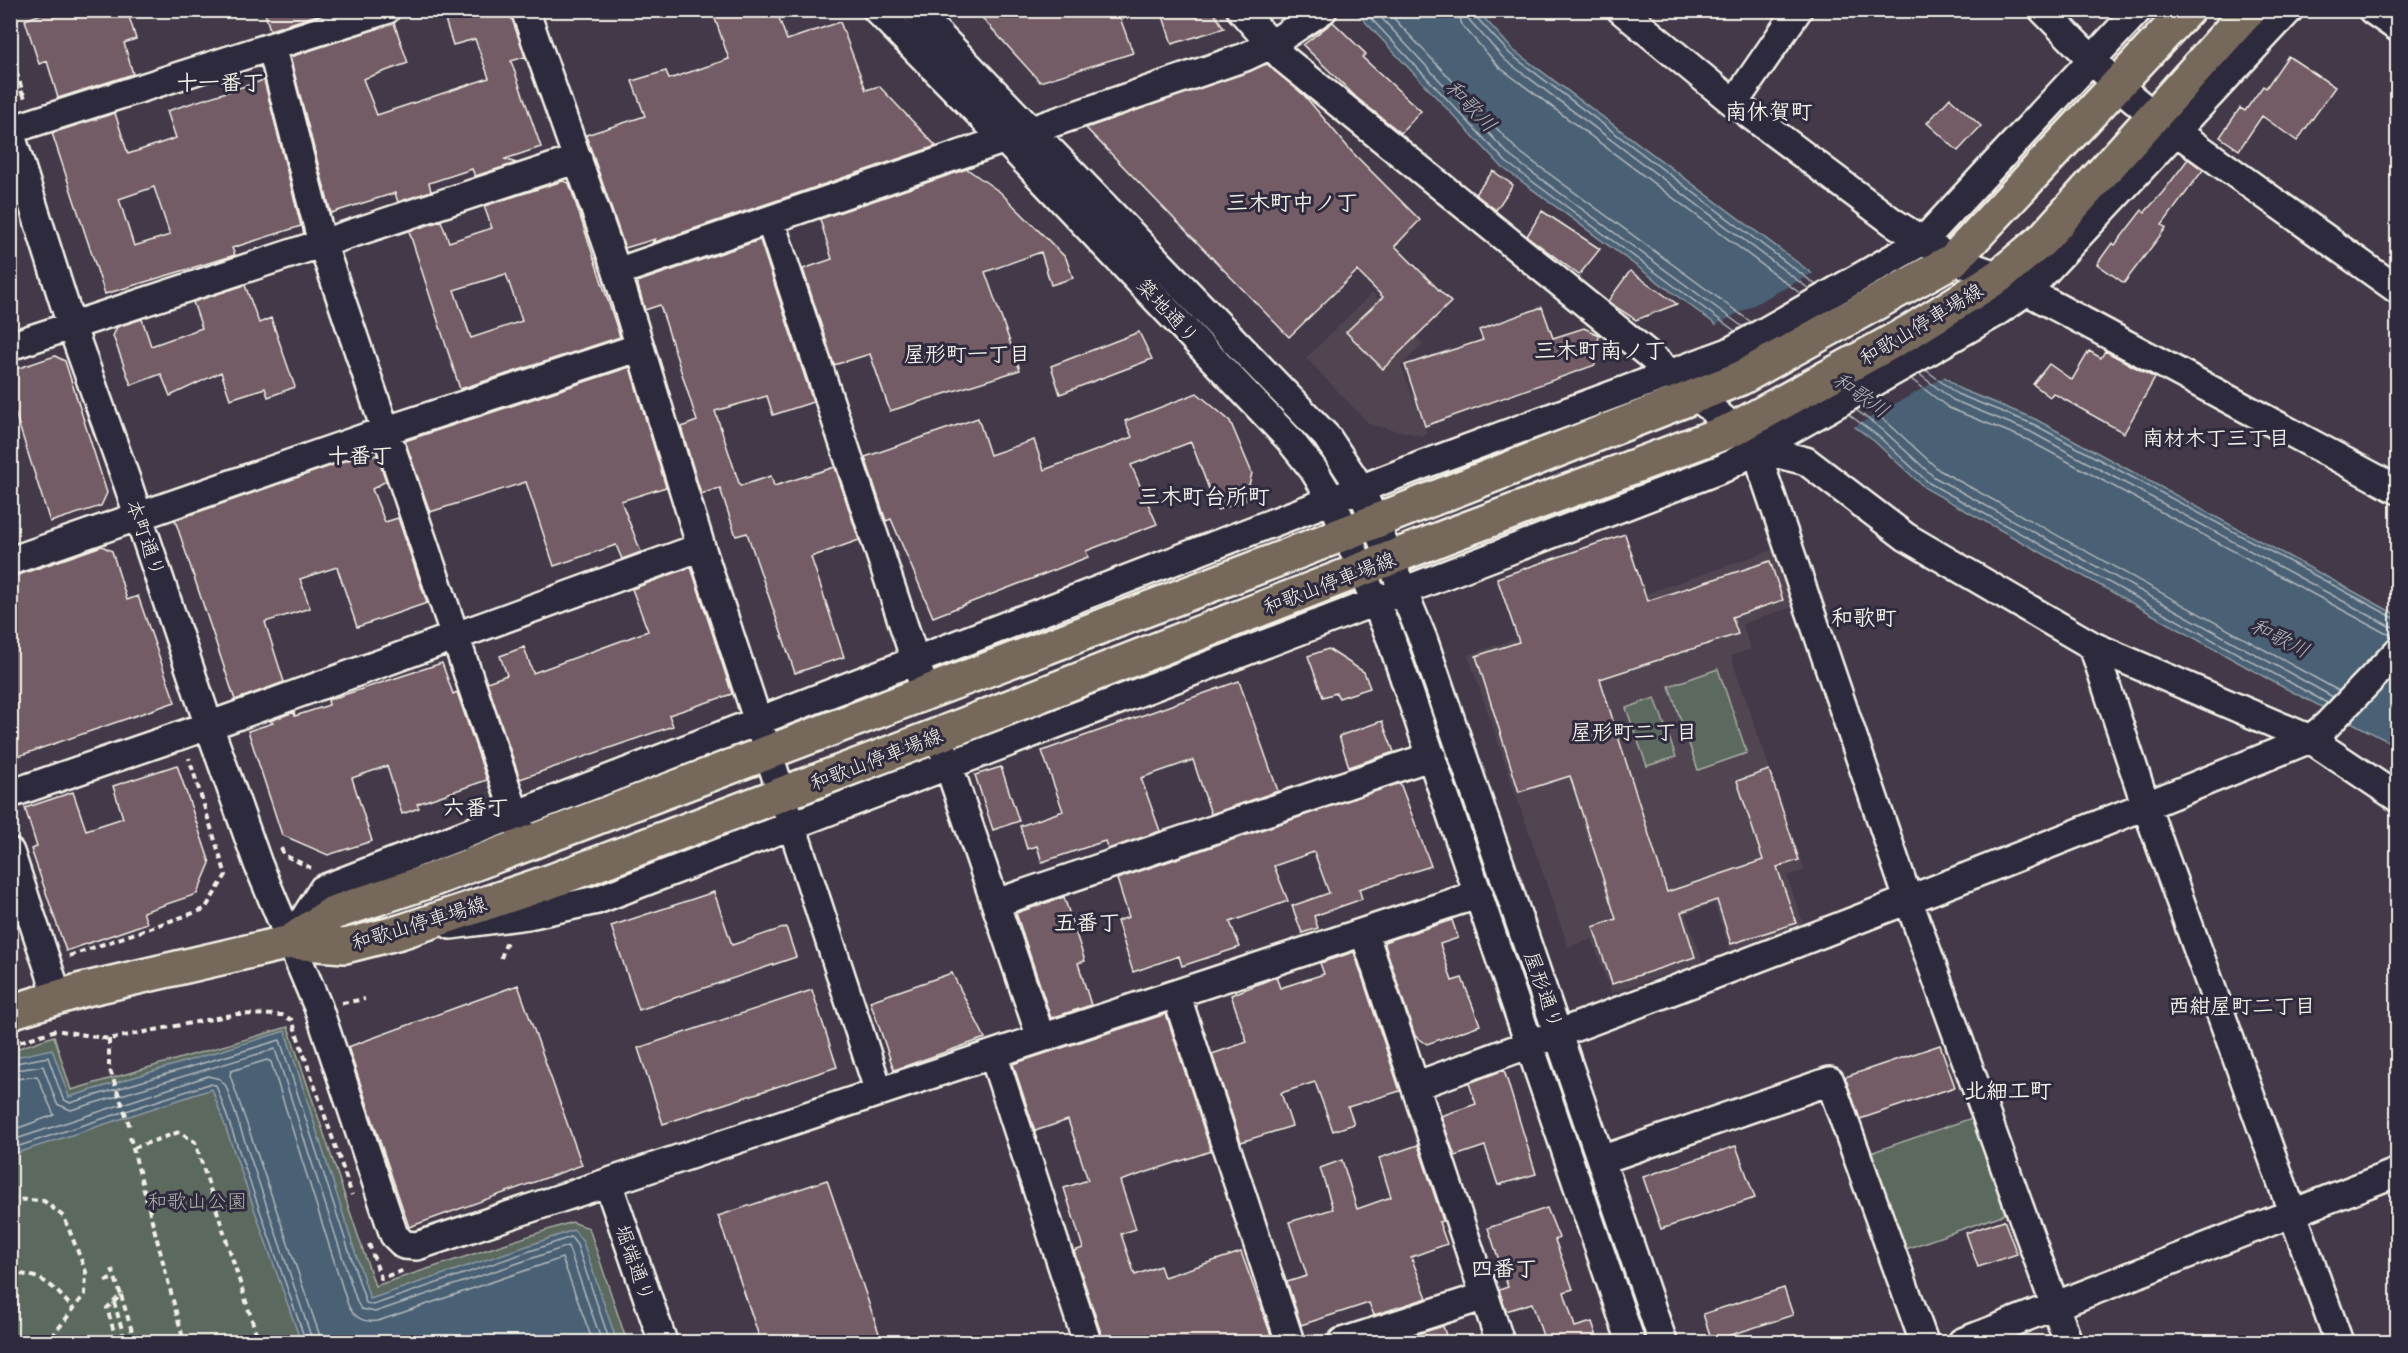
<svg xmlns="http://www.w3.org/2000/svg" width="2408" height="1353" font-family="Sriracha,'Klee One',sans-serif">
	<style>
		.built { fill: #514451 }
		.green { fill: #5b695f; stroke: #a8ada4; stroke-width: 1.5 }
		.water { fill: #4a6175; stroke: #8e9ba3; stroke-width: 1.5 }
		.pier { fill: #433949 }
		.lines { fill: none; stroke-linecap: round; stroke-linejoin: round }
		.shore { stroke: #b0b7ba; stroke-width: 1.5 }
		.building { fill: #735c65; stroke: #f4f1e8; stroke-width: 1.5; fill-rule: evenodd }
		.minor-casing { stroke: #f4f1e8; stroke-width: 32 }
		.major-casing { stroke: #f4f1e8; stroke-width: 38 }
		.path { stroke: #f4f1e8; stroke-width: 4; stroke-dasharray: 6 4.5; stroke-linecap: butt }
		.minor { stroke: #2f2a3d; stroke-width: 27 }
		.major { stroke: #76695c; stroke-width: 33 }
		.labels { text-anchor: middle; stroke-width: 6; stroke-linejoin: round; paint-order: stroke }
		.street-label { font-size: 20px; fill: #f4f1e8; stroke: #2f2a3d }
		.park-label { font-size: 20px; fill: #afb4aa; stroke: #2f2a3d }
		.water-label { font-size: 21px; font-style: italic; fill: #b0b7ba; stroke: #2f2a3d }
		.neighbourhood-label { font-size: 21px; font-weight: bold; fill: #f4f1e8; stroke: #2f2a3d }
		.quarter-label { font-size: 22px; font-weight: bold; fill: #f4f1e8; stroke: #2f2a3d }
	</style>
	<rect width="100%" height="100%" fill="#433949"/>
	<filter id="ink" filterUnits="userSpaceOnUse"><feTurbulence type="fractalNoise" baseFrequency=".0167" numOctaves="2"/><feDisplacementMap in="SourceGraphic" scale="12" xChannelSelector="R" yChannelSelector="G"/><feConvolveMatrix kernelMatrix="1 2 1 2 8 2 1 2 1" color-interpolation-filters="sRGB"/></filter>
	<g filter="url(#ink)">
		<path class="built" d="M1372 293 1423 344 1401 366 1427 434 1422 436 1370 425 1306 358Z
			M1775 549 1795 606 1742 624 1751 649 1731 656 1805 870 1787 876 1804 925 1730 950 1714 904 1686 914 1703 962 1611 993 1592 939 1568 947 1468 655Z"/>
		<path class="green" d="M1718 669 1747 753 1698 770 1669 686Z
			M1655 698 1676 757 1647 766 1626 708Z
			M288 1027 375 1286 572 1222 589 1228 627 1342H11L10 1051 54 1036 71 1090Z
			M1972 1118 2005 1214 1903 1250 1870 1153Z"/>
		<path class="water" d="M1355 11H1478L1513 50 1801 265 1960 389 2035 419 2397 615V746L2279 685 1925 488 1874 441 1502 167Z
			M285 1031 370 1299 574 1230 583 1242 617 1342H301L212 1089 11 1155V1058L52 1049 69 1097Z"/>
		<path class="pier" d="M1815 272 1947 375 1852 428 1714 326Z"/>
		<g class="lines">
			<path class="shore" d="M1363 10 1506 162 1735 331
				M1374 10 1511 157 1743 327
				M1386 10 1517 150 1751 322
				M1458 10 1462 25 1499 67 1801 294
				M1467 10 1470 21 1505 60 1809 289
				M1474 10 1476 17 1510 54 1816 285
				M1926 370 1957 394 2033 424 2398 620
				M1919 374 1953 400 2029 431 2389 626 2398 627
				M1911 379 1949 408 2026 439 2385 633 2398 636
				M1864 405 1889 424 1939 470 2339 691
				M1856 410 1883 430 1934 477 2333 697
				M1848 414 1878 436 1929 483 2327 703
				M10 1064 48 1057 63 1099 70 1103 280 1040 366 1303 373 1305 571 1237 577 1245 610 1342
				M10 1071 43 1066 57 1104 71 1110 275 1049 357 1302 361 1309 375 1312 568 1246 602 1342
				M10 1080 37 1076 54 1115 10 1131
				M10 1141 208 1076 220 1079 226 1086 313 1342
				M10 1149 209 1084 216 1085 306 1342
				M322 1342 230 1075 231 1071 267 1060 271 1062 348 1305C354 1318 364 1323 378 1321L562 1258 593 1342"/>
		</g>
		<path class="building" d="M52 10H127L136 39 124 43 133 74 58 98 47 61 39 64 25 20Z
			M264 10H333L270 30Z
			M442 10H510L525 57 511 61 541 147 505 159 516 163 475 176 472 169 429 183 431 191 398 202 395 193 331 213 290 57 394 23 408 63 363 79 377 115 489 78 475 39 453 45Z
			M712 10H776L787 40 840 22 866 90 879 86 936 146 652 243 655 239 625 248 586 135 645 116 632 81 666 71 669 79 729 59Z
			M975 10H1117L1133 53 1040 82Z
			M1161 10H1212L1224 28 1172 44Z
			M1333 22 1366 54 1362 57 1421 111 1401 133 1357 98 1303 45Z
			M2288 56 2335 87 2297 141 2262 116 2239 150 2220 137 2240 108 2245 111 2263 86 2266 88Z
			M1267 64 1304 95 1352 152 1420 220 1395 246 1451 302 1383 369 1346 332 1383 297 1357 271 1289 337 1086 128Z
			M264 80 301 226 232 248 235 255 105 294 52 133 115 113 128 154 176 138 167 111ZM154 187 170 235 134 246 119 199Z
			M1950 98 1981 126 1958 151 1927 123Z
			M2188 159 2203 170 2162 225 2166 228 2124 283 2097 264 2112 243 2115 245 2142 210 2145 212 2163 192Z
			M967 169 1000 192 1066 258 1073 278 1051 285 1041 252 985 272 1020 370 890 411 870 354 834 365 803 269 832 259 820 219Z
			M1493 171 1513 185 1496 210 1475 194Z
			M563 181 569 183 620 337 460 389 409 231 441 221 449 242 492 228 484 206ZM506 274 522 321 471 338 454 290Z
			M1542 211 1600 249 1579 275 1527 236Z
			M760 240 813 402 773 415 767 396 715 411 740 486 771 476 774 486 835 467 859 540 811 557 844 657 795 673 747 533 736 536 720 488 701 494 681 427 697 421 660 305 645 310 637 282Z
			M1630 271 1677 304 1636 320 1613 305 1608 301Z
			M245 285 259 323 271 318 295 387 268 397 265 388 230 399 221 372 170 396 161 374 131 385 113 336 117 327 142 319 151 346 202 328 193 302Z
			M1542 307 1553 338 1584 328 1599 335 1595 365 1425 426 1405 365 1483 340 1479 330Z
			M1139 332 1152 359 1060 394 1051 366Z
			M2089 351 2101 358 2105 351 2155 378 2124 433 2053 393 2050 397 2033 384 2049 364 2072 380Z
			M55 356 65 361 107 493 101 506 50 522 10 397V371Z
			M630 367 666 487 621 501 641 552 622 559 616 545 554 566 526 482 430 512 405 441Z
			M1197 393 1230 421 1252 473 1245 501 1217 510 1191 442 1131 465 1157 524 1086 551 1088 557 933 617 891 519 886 521 865 457 978 418 990 455 1034 440 1044 470 1132 437 1125 421Z
			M371 452 373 456 377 455 386 481 372 489 385 522 398 518 427 603 357 627 337 567 300 579 310 608 265 622 284 682 235 700 175 520Z
			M1625 534 1647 601 1770 561 1783 600 1732 617 1738 634 1600 679 1667 892 1763 860 1737 781 1769 770 1799 860 1777 867 1796 923 1731 944 1717 900 1681 912 1695 957 1612 984 1593 927 1616 919 1570 776 1519 792 1476 656 1519 642 1497 578Z
			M102 546 112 551 127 600 138 596 175 702 10 759V578Z
			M691 567 732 694 669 715 673 726 520 779 487 682 507 675 500 656 524 647 533 673 648 631 632 589Z
			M1328 649 1364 672 1370 688 1339 698 1336 693 1323 697 1308 656Z
			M442 663 453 694 457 692 487 780 417 804 419 808 402 814 387 766 352 778 372 841 328 855 282 835 248 731 273 723 270 721 294 712 295 716 329 705 328 700Z
			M1239 681 1278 791 1211 814 1193 760 1141 778 1160 831 1108 849 1105 841 1042 862 1037 846 1027 849 1020 826 1063 811 1042 751Z
			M1382 721 1394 752 1349 767 1339 736Z
			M177 765 210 863 197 894 143 912 147 923 66 951 31 849 37 847 25 808 73 792 86 830 123 818 113 786Z
			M1001 767 1019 821 993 830 975 775Z
			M1400 783 1431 866 1359 889 1362 899 1314 916 1318 928 1302 933 1292 906 1329 893 1314 852 1274 866 1288 901 1230 922 1240 947 1182 966 1179 956 1133 972 1117 921 1129 917 1117 879Z
			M714 892 732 945 786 927 796 957 639 1010 611 926Z
			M1064 897 1085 961 1078 963 1091 1005 1051 1018 1016 913Z
			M1452 920 1458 938 1440 944 1452 981 1462 978 1480 1025 1427 1044 1415 1036 1384 942Z
			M1354 952 1400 1091 1348 1107 1354 1124 1333 1131 1315 1082 1281 1093 1292 1126 1241 1142 1212 1054 1247 1042 1231 995 1276 977 1280 988 1324 974 1320 963Z
			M952 973 985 1038 894 1070 870 1001Z
			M518 985 582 1165 409 1227 348 1047Z
			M812 990 837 1067 663 1124 638 1048Z
			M1166 1014 1211 1151 1120 1181 1136 1229 1121 1234 1135 1275 1160 1266 1164 1277 1241 1252 1271 1335 1268 1342H1104L1074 1251 1083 1248 1064 1188 1088 1180 1068 1120 1035 1131 1013 1064Z
			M1940 1045 1955 1087 1860 1119 1845 1077Z
			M1504 1070 1536 1174 1498 1185 1485 1146 1455 1156 1441 1116 1476 1104 1469 1083Z
			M1418 1145 1443 1221 1439 1222 1447 1244 1411 1257 1427 1298 1374 1315 1369 1303 1301 1325 1287 1282 1307 1276 1289 1222 1333 1209 1320 1168 1342 1160 1357 1209 1391 1197 1379 1158Z
			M1736 1146 1755 1198 1661 1229 1643 1177Z
			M827 1180 882 1342H761L718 1216Z
			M1547 1208 1559 1238 1555 1240 1573 1289 1564 1292 1575 1327 1592 1322 1599 1342H1539L1538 1338 1543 1336 1532 1303 1506 1311 1499 1290 1508 1287 1488 1228Z
			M2004 1220 2017 1254 1978 1267 1966 1233Z
			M1784 1288 1793 1315 1712 1341 1703 1314Z
			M1443 1326 1448 1342H1392Z"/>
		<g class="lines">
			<g class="minor-casing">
				<path id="minor" d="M525 10 617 272 701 547 879 1092
					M877 10 1005 140 1289 439 1313 469 1332 500 1391 639 1631 1342
					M915 10 1327 437 1361 489 1423 639 1663 1342
					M1241 10 1284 59 1648 354 1758 449 1806 461 1906 537 2093 646 2310 739 2398 798
					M1621 10 1734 103 1893 222 1953 260 1999 276 2398 490
					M2043 10 2117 85 2153 115 2398 290
					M2372 10 2398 28
					M272 49 322 243 521 831
					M1734 103 1798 10
					M10 130 386 10
					M10 132 71 325 128 485 209 726 258 864 318 1007 394 1235 404 1245 417 1246 993 1054 1087 1342
					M770 220 921 678
					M617 272 1245 57 1270 45 1323 10
					M10 346 578 159
					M1758 449 1764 475 1908 899 2068 1342
					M10 561 384 431 640 347
					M2093 646 2146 806 2339 1342
					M943 749 1041 1038
					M10 794 228 719 701 547
					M10 852 58 997
					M996 903 1432 756
					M451 925 528 915 597 900 1724 468 1994 314 2027 291 2289 10
					M1364 932 1500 1342
					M292 938 323 889 1425 464 1729 352 1923 241 2138 10
					M1176 994 1290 1342
					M993 1054 1479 894
					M1415 1086C1716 977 2014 860 2310 739L2326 726 2398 651
					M1601 1160 1830 1081 1924 1342
					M608 1183 663 1342
					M1342 1342 1485 1296
					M1962 1342 2398 1172"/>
			</g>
			<g class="major-casing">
				<path id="major" d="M290 942 333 913 426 882 1274 561 1741 378 1953 260 2187 10
					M10 1012 82 990 290 942 345 946 400 932 549 882 938 735 1450 535 1734 429 1911 331 1999 276 2042 240 2249 10"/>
			</g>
			<path class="path" d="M10 52 26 102
				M10 97 24 92
				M281 848 284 855 311 868
				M69 956 205 909 226 875 189 758
				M501 958 507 941
				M342 1003 365 999
				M109 1039V1067L130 1127
				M10 1045 56 1030 109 1039 237 1014 282 1015 292 1020 352 1195
				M130 1137 184 1342
				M134 1148 179 1132 195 1142 259 1342
				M10 1199 44 1201 64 1217 86 1272 85 1294 48 1342
				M369 1244 381 1278 405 1270
				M112 1269 121 1295 107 1308 117 1342
				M10 1274C43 1273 54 1287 74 1310
				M105 1281 115 1278
				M121 1295 134 1338 131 1342
				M114 1302 123 1333 118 1342"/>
			<use href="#minor" class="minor"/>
			<use href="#major" class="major"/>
		</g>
	</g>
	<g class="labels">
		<g class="street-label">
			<text transform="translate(1168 311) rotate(47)" y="7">築地通り</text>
			<text transform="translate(1921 324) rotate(-31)" y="7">和歌山停車場線</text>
			<text transform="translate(146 538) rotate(71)" y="7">本町通り</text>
			<text transform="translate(1329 583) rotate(-21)" y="7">和歌山停車場線</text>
			<text transform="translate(876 759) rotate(-21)" y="7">和歌山停車場線</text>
			<text transform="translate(419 923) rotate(-17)" y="7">和歌山停車場線</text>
			<text transform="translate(1544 990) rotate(71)" y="7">屋形通り</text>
			<text transform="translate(635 1263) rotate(71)" y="7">堀端通り</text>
		</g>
		<g class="park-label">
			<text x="197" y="1208">和歌山公園</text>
		</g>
		<g class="water-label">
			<text transform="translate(1471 106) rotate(46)" y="7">和歌川</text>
			<text transform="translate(1861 395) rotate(35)" y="7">和歌川</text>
			<text transform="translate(2280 638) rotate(27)" y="7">和歌川</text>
		</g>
		<g class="neighbourhood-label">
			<text x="967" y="361">屋形町一丁目</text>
			<text x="2216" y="445">南材木丁三丁目</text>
			<text x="1634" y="739">屋形町二丁目</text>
			<text x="2242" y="1013">西紺屋町二丁目</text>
		</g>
		<g class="quarter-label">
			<text x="220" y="90">十一番丁</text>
			<text x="1769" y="119">南休賀町</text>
			<text x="1292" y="210">三木町中ノ丁</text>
			<text x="1600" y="358">三木町南ノ丁</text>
			<text x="360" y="463">十番丁</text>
			<text x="1204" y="504">三木町台所町</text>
			<text x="1864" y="625">和歌町</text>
			<text x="476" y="815">六番丁</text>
			<text x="1087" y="930">五番丁</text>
			<text x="2008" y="1098">北細工町</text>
			<text x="1504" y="1276">四番丁</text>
		</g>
	</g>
	<rect width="2408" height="1353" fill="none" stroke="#2f2a3d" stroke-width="36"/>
	<rect x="18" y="18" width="2372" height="1317" fill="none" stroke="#f4f1e8" stroke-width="2" filter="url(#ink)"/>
</svg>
